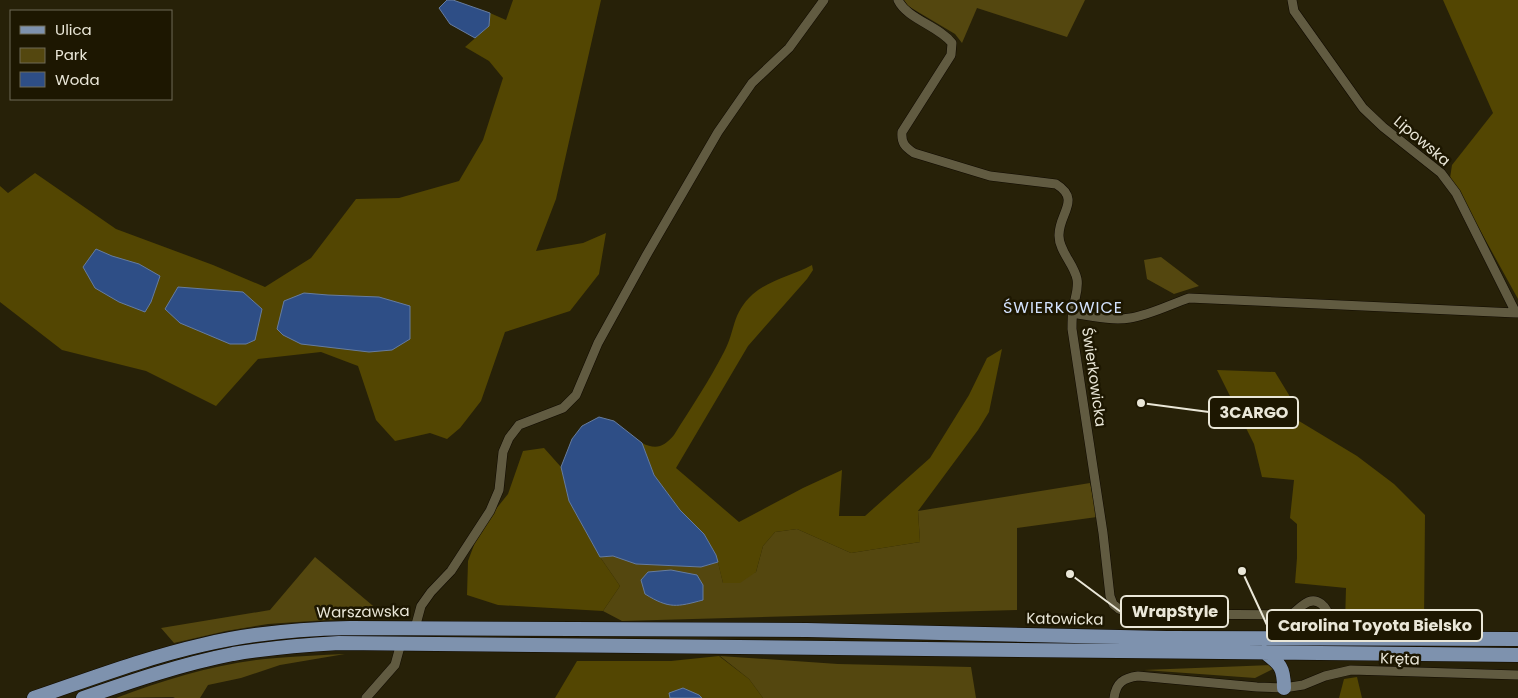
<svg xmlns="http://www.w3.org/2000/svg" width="1518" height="698" font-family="Poppins,sans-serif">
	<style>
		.green { fill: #54470f }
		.forest { fill: #534602 }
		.water { fill: #2e4e86; stroke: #667c9f }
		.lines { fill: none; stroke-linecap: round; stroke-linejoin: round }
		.minor-casing { stroke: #100a00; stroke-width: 10 }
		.primary-casing { stroke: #100a00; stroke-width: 15 }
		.minor { stroke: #615b41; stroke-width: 9 }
		.primary { stroke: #7e92ae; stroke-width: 14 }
		.labels { text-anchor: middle; stroke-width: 5; stroke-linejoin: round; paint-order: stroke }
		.street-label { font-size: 15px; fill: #eae7d8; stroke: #1d1701 }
		.neighbourhood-label { font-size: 16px; letter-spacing: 1px; fill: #d3e2fd; stroke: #1d1701 }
		.leader { fill: none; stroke: #eae7d8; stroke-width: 2 }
		.callout-dot { fill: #eae7d8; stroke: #1d1701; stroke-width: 2 }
		.callout { fill: #1d1701; stroke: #eae7d8; stroke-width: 2 }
		.callout-label { font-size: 16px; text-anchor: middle; font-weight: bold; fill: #eae7d8 }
	</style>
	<rect width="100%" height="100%" fill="#272108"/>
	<path class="green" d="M904 0H1085L1067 37 977 8 962 43 955 34 908 6Z
		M1161 257 1199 286 1174 294 1147 279 1144 260Z
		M1090 483 1097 517 1017 528V610L622 621 603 611 620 586 600 557 613 556 637 564 701 567 718 562 723 583 756 572 763 546 775 532 797 529 851 553 920 542 918 511Z
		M315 557 385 616 268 624 226 631 174 643 161 628 270 610Z
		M345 654 280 665 241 678 208 685 200 698H175L173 697 116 698C167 679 221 662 276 658 299 656 322 655 345 654Z
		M720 656 838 664 971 667 976 698H763L749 679Z
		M1273 665V669L1255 678 1144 670Z"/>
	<path class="forest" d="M513 0H601L556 199 536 251 583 243 606 233 599 274 570 311 505 332 481 401 460 428 447 439 430 433 395 441 376 420 358 366 321 352 258 359 216 406 146 371 62 350 0 302V186L8 193 35 173 116 229 213 265 265 287 311 258 356 199 399 198 459 181 483 140 503 78 489 61 465 47 489 26 490 13 506 20Z
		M1443 0H1518V299L1464 201 1450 178 1452 165 1493 113Z
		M812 265 813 270 807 279 748 346 676 468 739 522 803 488 842 470 839 516H865L930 458 969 395 987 358 1002 349 989 412 978 430 918 511 920 542 851 553 797 529 775 532 763 546 756 572 740 583H723L716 555 704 534 680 510 654 475 642 443C656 450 664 447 674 435 691 408 709 381 724 352 736 330 731 314 753 294 771 279 792 276 812 265Z
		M1217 370 1275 372 1289 395 1299 421 1357 456 1394 484 1425 515 1424 622 1408 627 1345 623 1346 588 1295 583 1297 558V524L1290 518 1294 480 1262 477 1254 444Z
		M544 448 561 467 569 501 600 557 620 586 603 611 498 605 467 595 468 561 480 529 508 494 523 451Z
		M719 656 749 679 763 698H702L699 695 670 693V698H555L577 661H671Z
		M1357 677 1362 698H1339L1344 679Z"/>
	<path class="water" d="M447 0H453L490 13 489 26 475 38 450 24 439 8Z
		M96 249 112 256 139 264 160 276 151 302 145 312 119 302 95 288 83 267Z
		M178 287 243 292 262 309 255 340 246 344H230L180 323 165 309Z
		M304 293 328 295 379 297 410 306V339L392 350 369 352 301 344 283 335 277 329 284 301Z
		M599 417 614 421 642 443 654 475 680 510 704 534 716 555 718 562 701 567 636 564 613 556 600 557 569 501 561 467 572 439 582 426Z
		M671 570 697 575 703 585V600C677 607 669 609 645 594L641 580 648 572Z
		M683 688 699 695 702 698H670L669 693Z"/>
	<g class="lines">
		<g class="minor-casing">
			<path id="minor" d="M898 0C907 19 939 26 952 43L951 55 902 132C901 143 905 147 914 153L990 176 1056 184C1082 200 1058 214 1059 236 1059 251 1074 264 1077 279 1079 290 1074 299 1073 310 1072 316 1072 323 1072 329L1103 533 1110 596 1113 604 1119 609 1127 612 1164 614 1290 615C1296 612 1298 608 1303 605 1317 594 1328 607 1330 621
				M1292 0 1294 11 1363 108 1383 127 1441 173 1456 193 1516 313H1518
				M1072 313C1091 316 1112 321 1130 318 1150 315 1169 305 1189 298L1516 313
				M415 628 421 606 431 592 451 571 490 511 499 490 503 452 509 438 519 425 563 408 576 395 598 343 646 256 718 132 752 83 789 48 824 0
				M366 698 395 665 401 643
				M1114 698C1116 683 1123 678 1138 676L1257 687 1284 688 1303 685 1325 676 1351 670 1518 675"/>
		</g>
		<g class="primary-casing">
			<path id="primary" d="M1311 638 1330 621 1349 638
				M1264 652C1280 664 1284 667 1284 688
				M34 698C90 679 145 658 202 645 251 633 300 629 350 628L807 630 1167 638 1518 639
				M83 698C132 681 182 664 233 654 268 648 304 645 339 643L1518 655"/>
		</g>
		<use href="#minor" class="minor"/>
		<use href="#primary" class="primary"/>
	</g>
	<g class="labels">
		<g class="street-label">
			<text transform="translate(1422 141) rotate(40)" y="5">Lipowska</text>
			<text transform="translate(1094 377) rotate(82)" y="5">Świerkowicka</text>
			<text transform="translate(363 612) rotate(-1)" y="5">Warszawska</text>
			<text transform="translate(1065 619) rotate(1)" y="5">Katowicka</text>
			<text transform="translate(1400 659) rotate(2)" y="5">Kręta</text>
		</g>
		<g class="neighbourhood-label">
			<text x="1063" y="313">ŚWIERKOWICE</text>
		</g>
	</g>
	<path class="leader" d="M1141 403L1209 412M1070 574L1121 612M1242 571L1267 625"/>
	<g class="callout-dot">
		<circle cx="1141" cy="403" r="5"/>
		<circle cx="1070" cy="574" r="5"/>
		<circle cx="1242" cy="571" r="5"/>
	</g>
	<g class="callout">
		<rect x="1209" y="397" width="89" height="31" rx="5"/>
		<rect x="1121" y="596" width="107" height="31" rx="5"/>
		<rect x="1267" y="610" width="215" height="31" rx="5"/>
	</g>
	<g class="callout-label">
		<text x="1254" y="418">3CARGO</text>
		<text x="1175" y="617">WrapStyle</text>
		<text x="1375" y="631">Carolina Toyota Bielsko</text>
	</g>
	<rect x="10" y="10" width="162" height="90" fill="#1d1701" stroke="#6f6a57"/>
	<rect x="20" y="26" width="25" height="8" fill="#7e92ae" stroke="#6f6a57"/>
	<text x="55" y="35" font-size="15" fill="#eae7d8">Ulica</text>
	<rect x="20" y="48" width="25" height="15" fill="#54470f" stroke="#6f6a57"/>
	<text x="55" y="60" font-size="15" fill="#eae7d8">Park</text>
	<rect x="20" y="72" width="25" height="15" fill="#2e4e86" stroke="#6f6a57"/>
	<text x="55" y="85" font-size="15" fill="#eae7d8">Woda</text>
</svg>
